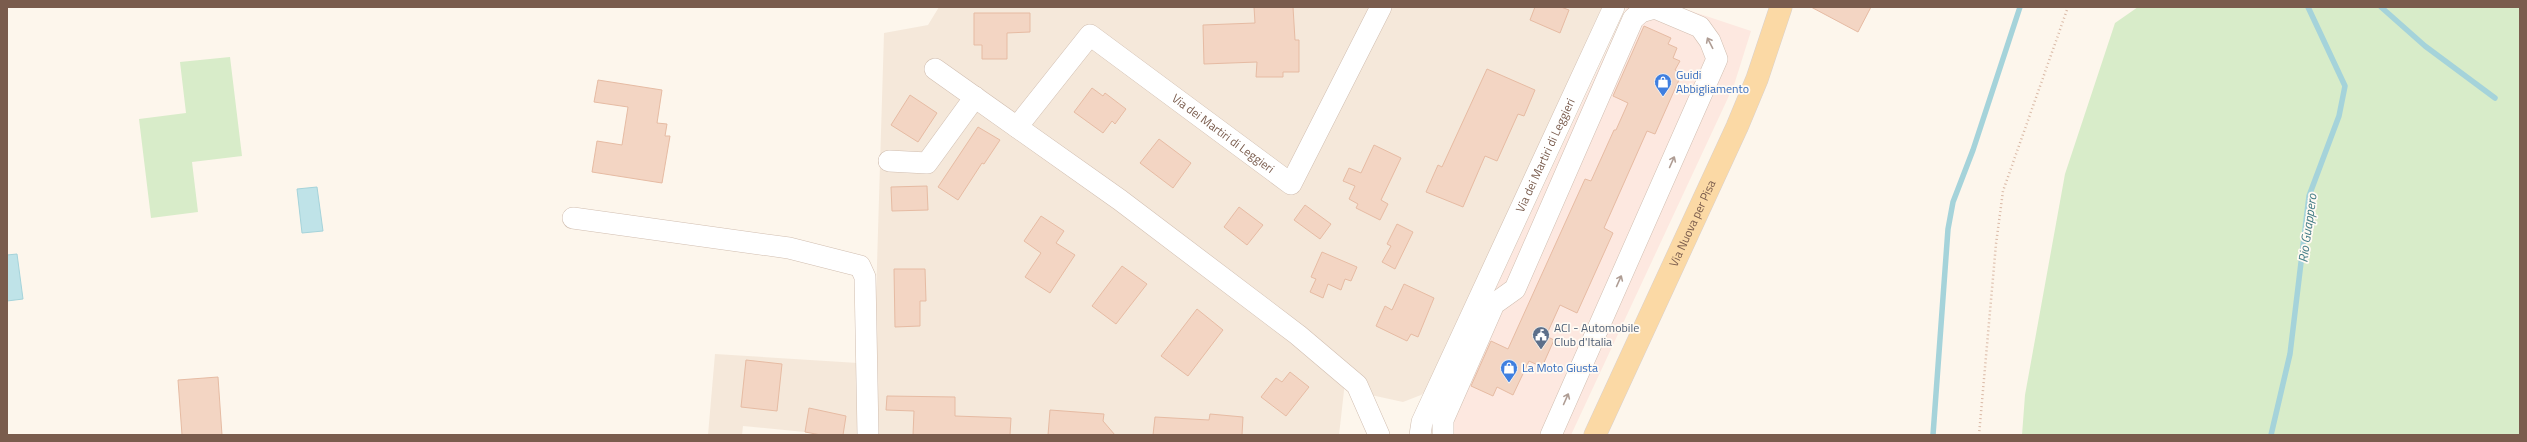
<svg xmlns="http://www.w3.org/2000/svg" width="2527" height="442" font-family="'Titillium Web',sans-serif">
	<style>
		.residential { fill: #f5e8da }
		.commercial { fill: #fde8e0 }
		.green { fill: #d8ecc9 }
		.water { fill: #bfe3e8; stroke: #a5d3da }
		.lines { fill: none; stroke-linecap: round; stroke-linejoin: round }
		.stream { stroke: #a5d3da; stroke-width: 5.5 }
		.building { fill: #f3d5c3; stroke: #e6bba3 }
		.minor-casing { stroke: #d1beb0; stroke-width: 22 }
		.major-casing { stroke: #dad1cd; stroke-width: 23 }
		.path { stroke: #d9b8a5; stroke-width: 2.5; stroke-dasharray: 1 3; stroke-linecap: butt }
		.minor { stroke: #fff; stroke-width: 21 }
		.major { stroke: #fbd9a5; stroke-width: 22 }
		.oneway { stroke: #af9d94 }
		.labels { text-anchor: middle; stroke-width: 3.5; stroke-linejoin: round; paint-order: stroke }
		.shop-label { font-size: 12px; fill: #366cbe; stroke: #fffaf3; text-anchor: start }
		.street-label { font-size: 12px; fill: #7a5c4d; stroke: #fffaf3 }
		.service-label { font-size: 12px; fill: #4e5e75; stroke: #fffaf3; text-anchor: start }
		.water-label { font-size: 13px; font-style: italic; fill: #437c86; stroke: #fffaf3 }
	</style>
	<rect width="100%" height="100%" fill="#fdf6ec"/>
	<path class="residential" d="M939 7H1602L1431 386 1421 395 1403 402 1371 395 1346 373 1339 435H835L743 426 742 435H708L715 354 874 364 884 33 928 25Z"/>
	<path class="commercial" d="M1627 7H1679L1751 31 1734 85 1571 435H1434V421Z"/>
	<path class="green" d="M2138 7H2520V435H2022L2025 395 2065 174 2115 23Z
		M230 57 242 156 192 162 198 212 151 218 139 119 186 113 180 62Z"/>
	<path class="water" d="M317 187 323 231 302 233 297 189Z
		M17 254 23 299 7 301V255Z"/>
	<g class="lines">
		<path class="stream" d="M2381 7 2425 46 2495 98
			M1933 435 1948 229 1953 202 1973 150 2020 7
			M2271 435 2290 354 2309 196 2339 116 2345 86 2308 7"/>
	</g>
	<path class="building" d="M1254 7H1293L1295 40H1299V72H1283V77H1256L1257 62 1204 64 1203 25 1255 23Z
		M1535 7H1561L1569 10 1560 33 1530 20Z
		M1811 7H1871L1858 32Z
		M974 13H1030V32L1007 33V59H982V45H974Z
		M1644 26 1671 38 1668 44 1677 48 1673 58 1680 61 1675 70 1682 73 1655 134 1647 131 1604 228 1613 233 1577 313 1560 305 1546 336 1554 340 1542 367 1529 361 1513 395 1497 387 1493 396 1471 386 1491 341 1508 349 1585 179 1591 181 1614 130H1616L1628 103 1613 96Z
		M1487 69 1535 90 1524 116 1518 114 1497 161 1485 156 1463 207 1426 192 1438 165 1442 167Z
		M598 80 662 90 657 123 667 124 665 136H670L662 183 592 172 597 141 622 145 628 107 594 102Z
		M1092 88 1103 96 1105 93 1126 109 1115 124 1112 121 1103 133 1074 112Z
		M910 95 937 113 918 142 891 125Z
		M978 127 1000 140 984 164 982 163 958 200 938 187Z
		M1159 139 1191 163 1173 188 1140 163Z
		M1374 145 1401 158 1381 200 1388 204 1380 220 1356 208 1358 204 1349 199 1355 186 1343 181 1349 168 1361 173Z
		M927 186 928 210 892 211 891 187Z
		M1305 205 1331 224 1320 239 1294 220Z
		M1239 207 1263 225 1247 245 1224 227Z
		M1041 216 1064 231 1056 243 1075 255 1050 293 1025 277 1041 253 1024 241Z
		M1397 224 1413 232 1395 269 1382 262 1391 246 1387 244Z
		M1322 252 1357 267 1351 281 1345 279 1341 290 1328 284 1323 298 1310 292 1316 279 1311 277Z
		M1122 266 1147 284 1116 324 1092 306Z
		M894 269H925L926 301H920V326L895 327Z
		M1404 284 1434 298 1418 337 1411 334 1407 341 1376 326 1385 306 1392 310Z
		M1197 309 1223 330 1188 376 1161 356Z
		M746 360 782 364 777 411 741 407Z
		M1290 372 1309 387 1286 416 1261 397 1276 378 1282 382Z
		M218 377 222 435H182L178 380Z
		M887 396 955 397V416L1011 418 1010 435H913L914 411 886 410Z
		M809 408 846 416 843 435H821L805 432Z
		M1050 410 1104 414 1103 421 1115 435H1048Z
		M1210 414 1243 417 1242 435H1153L1155 417 1209 420Z"/>
	<g class="lines">
		<g class="minor-casing">
			<g id="minor">
				<path d="M935 69 1120 200 1298 335 1357 385 1379 435"/>
				<path id="s1" d="M1017 127 1090 35 1291 184 1381 7"/>
				<path d="M889 161 927 163 975 97"/>
				<path d="M573 218 789 248 860 266 865 277 868 435"/>
				<path id="s2" d="M1420 435 1422 422 1614 7"/>
				<path d="M1443 435V420L1494 304 1515 289 1633 19 1641 12 1655 8 1700 27 1710 41 1717 59 1551 435"/>
			</g>
		</g>
		<g class="major-casing">
			<g id="major">
				<path id="s3" d="M1595 435 1737 127 1757 79 1781 7"/>
			</g>
		</g>
		<path class="path" d="M1979 435 1996 244 2003 191 2068 7"/>
		<use href="#minor" class="minor"/>
		<use href="#major" class="major"/>
	</g>
	<defs><path id="oneway-shaft" d="M-6 0H5M1.5-3L5.5 0L1.5 3" fill="none" stroke-width="1.6" stroke-linecap="round" stroke-linejoin="round"/></defs>
	<g class="oneway">
		<use href="#oneway-shaft" transform="translate(1710 43) rotate(-117)"/>
		<use href="#oneway-shaft" transform="translate(1672 162) rotate(-66)"/>
		<use href="#oneway-shaft" transform="translate(1619 281) rotate(-66)"/>
		<use href="#oneway-shaft" transform="translate(1566 399) rotate(-66)"/>
	</g>
	<defs>
		<g id="shop-pin" transform="scale(0.9)"><path d="M0 17L-7.5 6A9.5 9.5 0 1 1 7.5 6Z" fill="#3f7fe0" stroke="#fffaf3"/><path d="M-5-2.5h2.3a2.7 3.5 0 0 1 5.4 0H5L5.5 6h-11ZM-1.5-2.5h3a1.5 2.3 0 0 0-3 0Z" fill="#fff"/></g>
		<g id="civic-pin" transform="scale(0.9)"><path d="M0 17L-7.5 6A9.5 9.5 0 1 1 7.5 6Z" fill="#5c6f8a" stroke="#fffaf3"/><path d="M-.6-6.5H3V-4.5H.6V-3L4-1V1h2V6H-6V1h2V-1L-.6-3ZM-1.2 2.5V6h2.4V2.5Z" fill="#fff"/></g>
	</defs>
	<g fill-rule="evenodd">
		<use href="#shop-pin" x="1663" y="82"/>
		<use href="#civic-pin" x="1541" y="335"/>
		<use href="#shop-pin" x="1509" y="368"/>
	</g>
	<g class="labels">
		<g class="shop-label">
			<text x="1676" y="79">Guidi<tspan x="1676" dy="14">Abbigliamento</tspan></text>
			<text x="1522" y="372">La Moto Giusta</text>
		</g>
		<g class="street-label">
			<text dy="4" stroke="none"><textPath href="#s1" startOffset="283">Via dei Martiri di Leggieri</textPath></text>
			<text dy="4" stroke="none"><textPath href="#s2" startOffset="307">Via dei Martiri di Leggieri</textPath></text>
			<text dy="4" stroke="none"><textPath href="#s3" startOffset="233">Via Nuova per Pisa</textPath></text>
		</g>
		<g class="service-label">
			<text x="1554" y="332">ACI - Automobile<tspan x="1554" dy="14">Club d'Italia</tspan></text>
		</g>
		<g class="water-label">
			<text transform="translate(2307 228) rotate(-82)" y="5">Rio Guappero</text>
		</g>
	</g>
	<rect width="2527" height="442" fill="none" stroke="#7a5c4d" stroke-width="16"/>
</svg>
